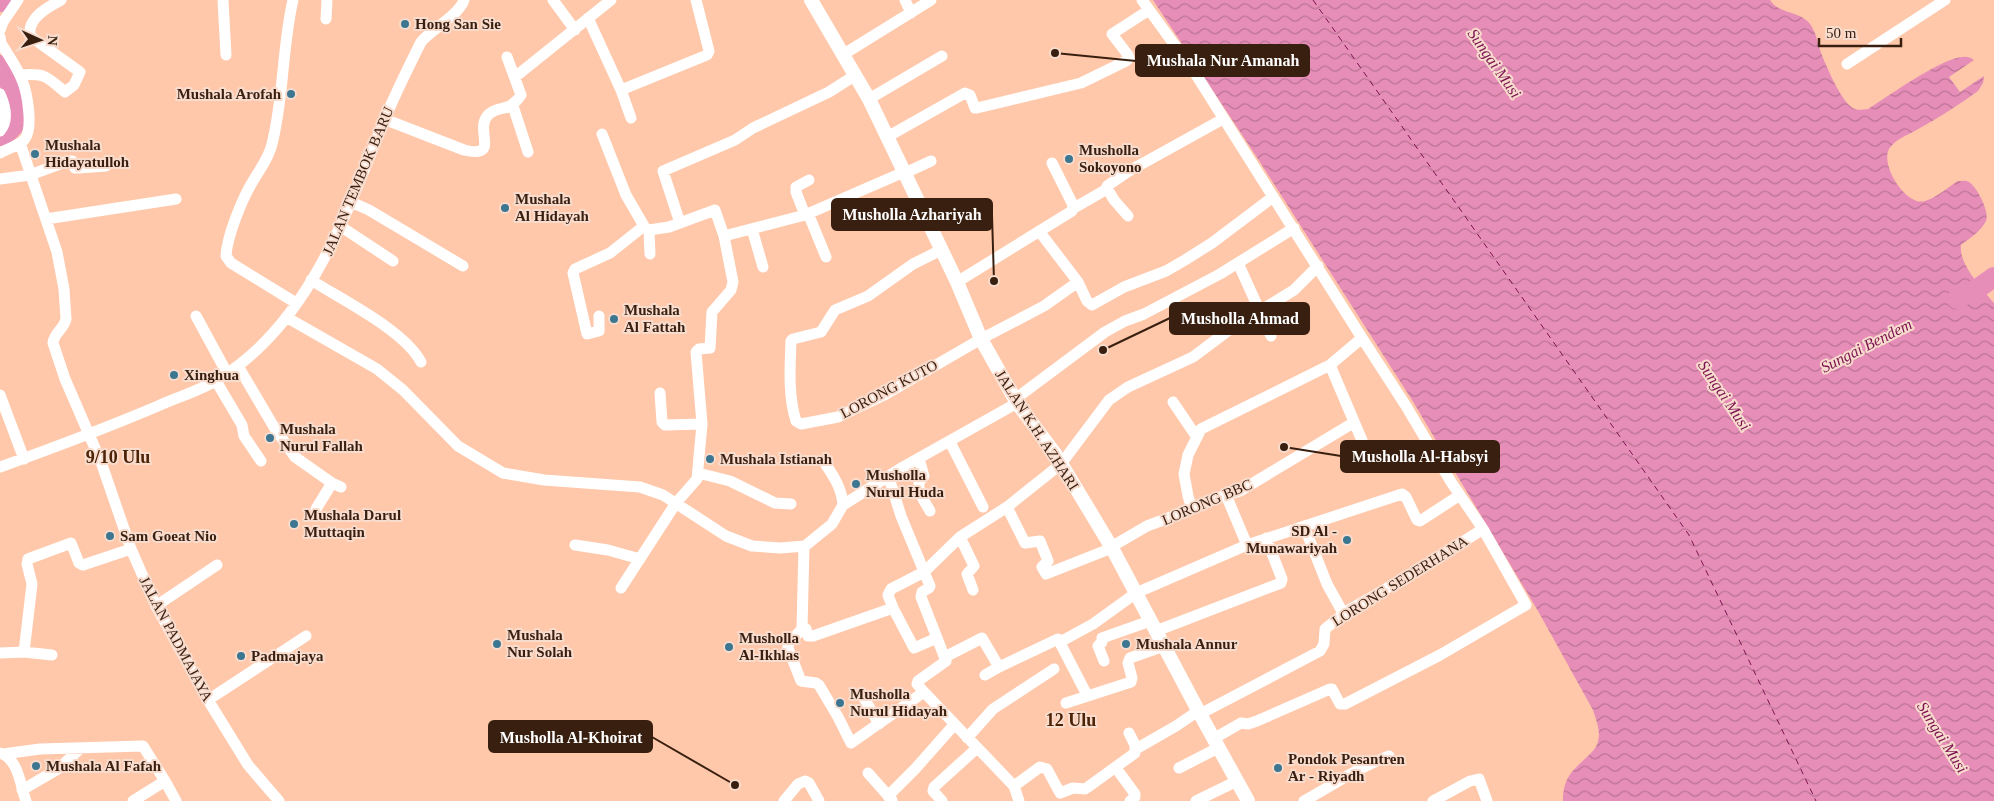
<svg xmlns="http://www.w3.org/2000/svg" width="1994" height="801" font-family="'Times New Roman',serif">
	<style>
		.water { fill: url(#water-waves) }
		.pier { fill: #ffc8aa }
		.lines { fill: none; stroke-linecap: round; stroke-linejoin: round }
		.river { stroke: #e68eb8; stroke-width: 20 }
		.ferry { stroke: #7b1351; stroke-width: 1; stroke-dasharray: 6 5; stroke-linecap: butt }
		.minor { stroke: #fff; stroke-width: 11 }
		.tertiary { stroke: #fff; stroke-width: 14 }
		.poi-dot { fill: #3d7690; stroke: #f8dccd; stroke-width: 2 }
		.labels { text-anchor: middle; stroke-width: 4; stroke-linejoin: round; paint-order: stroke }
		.poi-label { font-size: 15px; font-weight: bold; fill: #381f10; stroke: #f8dccd; text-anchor: start }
		.street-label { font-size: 15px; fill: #381f10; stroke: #f8dccd }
		.water-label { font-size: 16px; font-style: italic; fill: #7b1351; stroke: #f8dccd }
		.quarter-label { font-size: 18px; font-weight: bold; fill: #4d2306; stroke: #f8dccd }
		.leader { fill: none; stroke: #381f10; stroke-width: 2 }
		.callout-dot { fill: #381f10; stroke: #f8dccd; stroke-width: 2 }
		.callout { fill: #381f10; stroke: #381f10; stroke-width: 2 }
		.callout-label { font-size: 16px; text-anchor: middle; font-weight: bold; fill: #fff }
	</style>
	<defs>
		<pattern id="water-waves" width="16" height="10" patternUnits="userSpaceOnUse" patternTransform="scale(1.25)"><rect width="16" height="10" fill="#e68eb8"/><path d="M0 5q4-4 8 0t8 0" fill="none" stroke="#bb7394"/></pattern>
	</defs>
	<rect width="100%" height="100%" fill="#ffc8aa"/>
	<path class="water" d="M1153 0H1770C1780 16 1805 10 1813 29 1816 34 1817 41 1819 47 1824 62 1839 96 1850 106 1855 111 1862 110 1868 109 1888 97 1946 54 1967 57 1976 58 1980 68 1984 76L1983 83 1978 91C1960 104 1940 117 1920 128 1910 134 1895 139 1889 149 1880 166 1907 207 1925 201 1936 198 1948 187 1958 181 1961 181 1966 180 1969 182 1977 187 1990 212 1986 221 1982 230 1969 239 1961 245 1958 263 1982 289 1994 303V801H1563C1563 777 1573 770 1589 755 1593 751 1597 747 1598 741 1601 731 1596 720 1593 710L1538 611 1412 400 1258 159Z"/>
	<path class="pier" d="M1977 58 1984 66 1987 74 1960 92 1949 77Z"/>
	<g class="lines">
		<path class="river" d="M0 2 1 0
			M0 65C9 81 28 114 10 130 8 133 3 135 0 136
			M1957 299 1980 287 1994 277"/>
		<path class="ferry" d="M1313 0 1689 535 1816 801"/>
		<path class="minor" d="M223 0 226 55
			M293 0C282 47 284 97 272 144 269 158 260 169 253 181 242 199 227 236 226 256L231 263 296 303
			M553 0 575 30
			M905 0 911 13
			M1142 0 1195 73 1362 338 1330 365
			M588 18 621 90
			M326 19 327 0
			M0 30 3 22 18 0
			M0 37 1 43C8 55 17 67 22 80 27 92 34 129 24 140 18 146 7 149 0 153
			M844 54 931 0
			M1847 64 1945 0
			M20 75C45 73 46 76 65 92L74 85 80 72 30 36C27 18 48 7 61 0
			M515 77 611 0
			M0 94C5 105 9 120 0 131
			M869 99 942 56
			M513 106 528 152
			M631 118 621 90 707 55 709 51 696 0
			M384 119 464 150C501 159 474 130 488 115 499 104 508 114 521 95L507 57
			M887 137 965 93 970 95 975 108H977L1081 83 1126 61 1129 58 1128 55 1112 34 1149 10
			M20 143 57 252 64 289 66 319C64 329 54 333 53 343L65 379 101 462 131 549 156 606 208 700 248 765 279 801
			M905 173 931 161
			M0 179 30 175 68 161H72L75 168H78L106 166
			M351 202 369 210 463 266
			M1074 208 1107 189
			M808 213 826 257
			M805 215 796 192V187L809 180
			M1128 216 1114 200 1107 188V186L1129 171 1223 119
			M46 219 176 199
			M680 223 663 171 735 140 753 128 829 92 854 76
			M340 226 393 261
			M752 229 763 267
			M1039 231 1078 282
			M724 236 805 215 904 172
			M941 250 913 264 868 296 835 310 821 332 793 339 791 341C790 367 788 396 796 421L801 424 838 417 886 394 981 339 1044 306 1078 282 1087 301 1092 305 1124 287 1166 271 1185 260 1212 243 1273 197
			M650 254 649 230 669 227 715 210 724 236 733 282 731 290 712 312 710 348 699 349 696 352 702 424 665 425 662 422 660 393
			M1238 263 1271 336
			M311 280C342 300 404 330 421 362
			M957 282 1072 211 1073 205 1052 163
			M196 316 227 373
			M599 316V331L587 334 573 273 575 269 610 253 644 226 626 195 602 134
			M286 317 377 369 403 390 458 446 503 473 544 480 640 487 663 495 726 536 752 546 780 548 805 546 832 524 843 505 903 467 1017 403
			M238 366 274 427 295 457 332 483 341 487
			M216 381 242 425 244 436 261 461
			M0 395 24 459
			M1015 399 1105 332 1125 321 1144 314 1220 274 1294 228
			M1173 402 1196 436
			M950 442 983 507
			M919 459 924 476 919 482V492L930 511
			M826 465C835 478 842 490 843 505
			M0 467C53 448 106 428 158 406 178 397 199 391 217 380 309 325 346 214 384 121 395 94 408 68 421 42 432 29 459 15 464 0
			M698 473 730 481 775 503 791 504
			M889 478 901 516 930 586 929 588 922 592 921 597 946 661 918 681 917 684 924 692
			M1226 495 1247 545
			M316 509 332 483
			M1192 509 1188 496 1184 474 1188 455 1201 429 1330 365 1372 464
			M1304 526 1327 584 1343 613
			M960 537 974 566 967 574 973 590
			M575 545 608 550 640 559
			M804 546 802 629 788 644V648L801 681 816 683 819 685 838 717 851 743 924 692 1014 786
			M1111 547 1147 526 1192 509 1217 498 1240 491 1353 423
			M1112 548 1046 574 1042 567 1048 561 1040 541 1025 543 1007 507 1061 464 1109 400 1128 387 1193 357 1229 330 1294 290 1318 266
			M621 588 676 503 697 479 702 424
			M156 606 217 565
			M893 608 888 595 891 589 924 572 960 537 1007 507
			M802 629H806L808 636H813L893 608 914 648 937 638
			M1156 631 1281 583 1282 579 1266 538
			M1060 642 1093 624 1136 593 1247 545 1402 494 1406 497 1417 520 1420 521 1460 495
			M24 652 52 655
			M0 653 24 652 32 584 27 564 28 559 71 543 79 563 83 565 131 549
			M945 657 982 638 999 667 1058 639 1087 695
			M1104 661 1098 646 1102 642V638L1150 621
			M985 675 999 667
			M861 693 879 724
			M208 700 306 636
			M1066 703 1131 682 1132 678 1128 663 1130 658 1164 646
			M1200 714 1320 651 1324 644 1325 629 1347 611 1422 568 1483 529
			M967 738 993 709 1054 669
			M1213 739 1241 723 1248 724 1257 721 1330 689H1332L1340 704H1345L1440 655 1526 605 1483 529 1451 482 1406 406 1362 338
			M1136 749 1176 726 1198 711
			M0 753C19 759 20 785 26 801
			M3 754 40 749 143 746 165 781 133 801
			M1116 768 1135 794V797L1130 801
			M1179 768 1218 748
			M868 773 892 800
			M165 781 176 801
			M22 790 58 769 81 748
			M888 796 915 769 954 725
			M784 801 798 784 805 781 809 783 819 801
			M942 801 933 791 934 787 977 748
			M1019 801 1014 786 1040 767 1047 769 1060 793 1073 788 1085 789 1088 787 1135 753V745L1129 733
			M1196 801 1237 781
			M1304 801C1333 785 1357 768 1389 756
			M1433 801 1470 781 1479 779 1487 801"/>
		<path class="tertiary" d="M811 0 869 99 957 282 981 339 1017 403 1056 455 1112 548 1200 714 1248 801"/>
	</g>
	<g class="poi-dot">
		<circle cx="405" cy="24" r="5"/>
		<circle cx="291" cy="94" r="5"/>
		<circle cx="35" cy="154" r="5"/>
		<circle cx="1069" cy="159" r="5"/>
		<circle cx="505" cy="208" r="5"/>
		<circle cx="614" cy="319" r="5"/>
		<circle cx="174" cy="375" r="5"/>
		<circle cx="270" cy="438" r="5"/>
		<circle cx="710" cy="459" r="5"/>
		<circle cx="856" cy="484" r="5"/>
		<circle cx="294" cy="524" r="5"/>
		<circle cx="110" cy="536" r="5"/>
		<circle cx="1347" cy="540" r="5"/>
		<circle cx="497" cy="644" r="5"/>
		<circle cx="1126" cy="644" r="5"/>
		<circle cx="729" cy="647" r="5"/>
		<circle cx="241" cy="656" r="5"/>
		<circle cx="840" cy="703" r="5"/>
		<circle cx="36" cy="766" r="5"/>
		<circle cx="1278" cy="768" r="5"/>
	</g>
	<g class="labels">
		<g class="poi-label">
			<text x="415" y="29">Hong San Sie</text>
			<text x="281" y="99" text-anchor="end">Mushala Arofah</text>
			<text x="45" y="150">Mushala<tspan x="45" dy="17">Hidayatulloh</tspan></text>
			<text x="1079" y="155">Musholla<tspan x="1079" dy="17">Sokoyono</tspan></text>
			<text x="515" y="204">Mushala<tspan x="515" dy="17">Al Hidayah</tspan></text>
			<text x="624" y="315">Mushala<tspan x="624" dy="17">Al Fattah</tspan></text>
			<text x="184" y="380">Xinghua</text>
			<text x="280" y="434">Mushala<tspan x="280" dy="17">Nurul Fallah</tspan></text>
			<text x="720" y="464">Mushala Istianah</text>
			<text x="866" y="480">Musholla<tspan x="866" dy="17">Nurul Huda</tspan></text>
			<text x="304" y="520">Mushala Darul<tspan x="304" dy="17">Muttaqin</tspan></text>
			<text x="1337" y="536" text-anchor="end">SD Al -<tspan x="1337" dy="17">Munawariyah</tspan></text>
			<text x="120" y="541">Sam Goeat Nio</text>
			<text x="507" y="640">Mushala<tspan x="507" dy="17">Nur Solah</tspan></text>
			<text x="739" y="643">Musholla<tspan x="739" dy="17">Al-Ikhlas</tspan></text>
			<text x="1136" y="649">Mushala Annur</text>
			<text x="251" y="661">Padmajaya</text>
			<text x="850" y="699">Musholla<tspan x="850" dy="17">Nurul Hidayah</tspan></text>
			<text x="1288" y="764">Pondok Pesantren<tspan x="1288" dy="17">Ar - Riyadh</tspan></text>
			<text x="46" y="771">Mushala Al Fafah</text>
		</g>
		<g class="street-label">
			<text transform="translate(358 181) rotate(-67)" y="5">JALAN TEMBOK BARU</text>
			<text transform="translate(889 389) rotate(-28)" y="5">LORONG KUTO</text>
			<text transform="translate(1037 430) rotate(57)" y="5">JALAN K.H. AZHARI</text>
			<text transform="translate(1207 502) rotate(-23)" y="5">LORONG BBC</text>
			<text transform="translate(1400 581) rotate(-32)" y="5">LORONG SEDERHANA</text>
			<text transform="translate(176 639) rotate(62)" y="5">JALAN PADMAJAYA</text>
		</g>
		<g class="water-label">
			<text transform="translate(1495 63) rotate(55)" y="6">Sungai Musi</text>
			<text transform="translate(1866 345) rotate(-27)" y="6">Sungai Bendem</text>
			<text transform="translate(1725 395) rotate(56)" y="6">Sungai Musi</text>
			<text transform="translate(1943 737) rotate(58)" y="6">Sungai Musi</text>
		</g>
		<g class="quarter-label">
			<text x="118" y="463">9/10 Ulu</text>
			<text x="1071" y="726">12 Ulu</text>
		</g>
	</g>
	<path class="leader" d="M1055 53L1136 61M994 281L992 215M1103 350L1170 318M1284 447L1341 456M735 785L652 737"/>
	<g class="callout-dot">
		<circle cx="1055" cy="53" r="5"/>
		<circle cx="994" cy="281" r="5"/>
		<circle cx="1103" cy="350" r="5"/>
		<circle cx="1284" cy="447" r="5"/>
		<circle cx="735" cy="785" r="5"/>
	</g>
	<g class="callout">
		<rect x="1136" y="45" width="173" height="31" rx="5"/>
		<rect x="832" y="199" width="160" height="31" rx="5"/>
		<rect x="1170" y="303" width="139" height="31" rx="5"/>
		<rect x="1341" y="441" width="158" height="31" rx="5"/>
		<rect x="489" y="721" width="163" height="31" rx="5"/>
	</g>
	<g class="callout-label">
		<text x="1223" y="66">Mushala Nur Amanah</text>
		<text x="912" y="220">Musholla Azhariyah</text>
		<text x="1240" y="324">Musholla Ahmad</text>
		<text x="1420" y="462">Musholla Al-Habsyi</text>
		<text x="571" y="743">Musholla Al-Khoirat</text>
	</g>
	<g transform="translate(40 40) rotate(93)" stroke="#f8dccd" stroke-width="4" paint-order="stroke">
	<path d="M0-4L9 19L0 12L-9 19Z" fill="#381f10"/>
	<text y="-8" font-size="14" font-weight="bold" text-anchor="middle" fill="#381f10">N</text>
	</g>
	<path d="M1819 38v8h82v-8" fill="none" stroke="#381f10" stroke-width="2.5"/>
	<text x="1826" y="38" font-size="15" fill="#381f10" stroke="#f8dccd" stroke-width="4" paint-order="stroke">50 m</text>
</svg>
